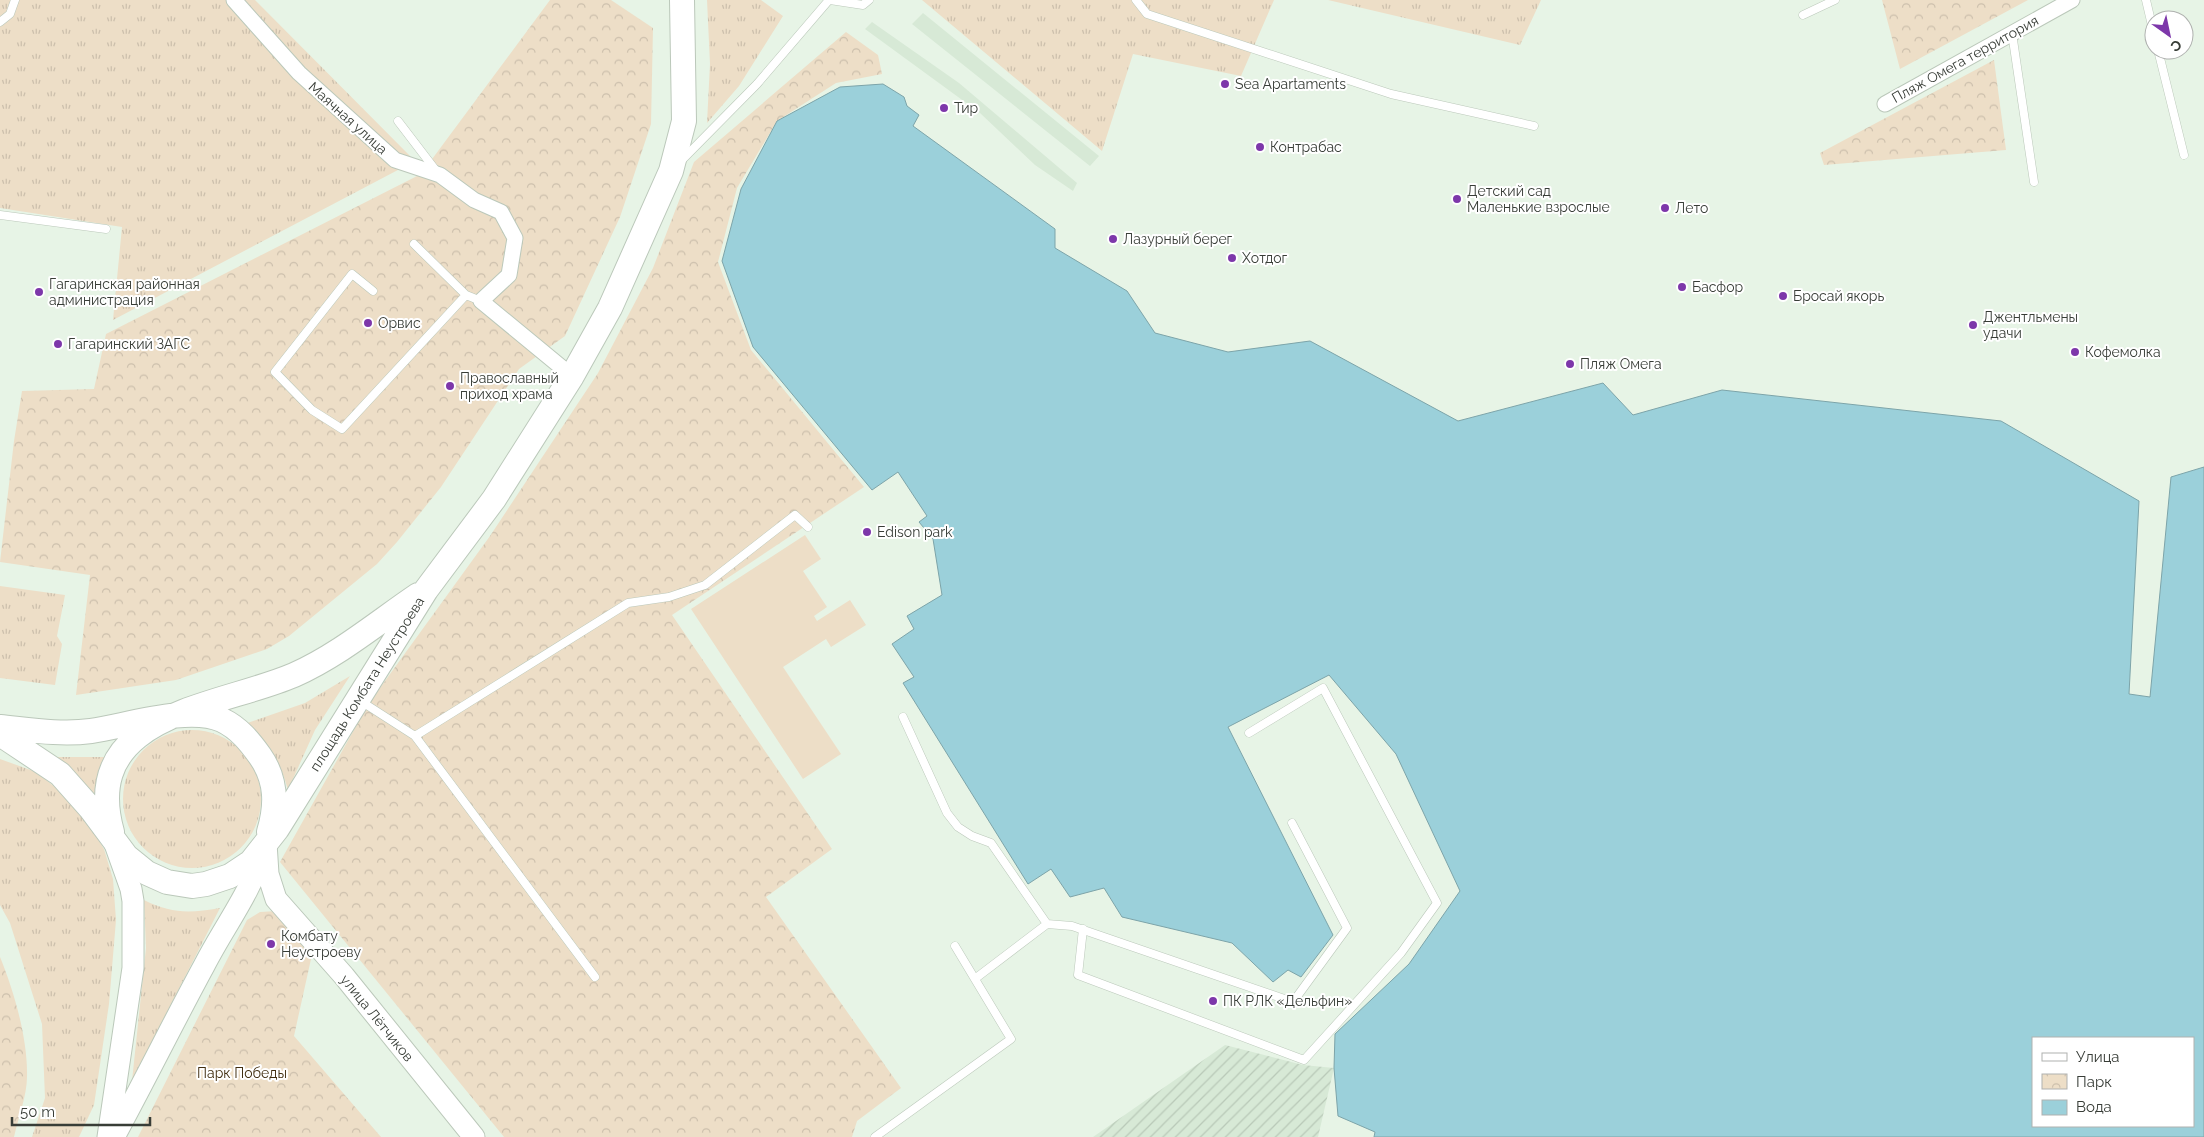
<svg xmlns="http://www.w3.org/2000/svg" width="2204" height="1137" font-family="Raleway,sans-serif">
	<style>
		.built { fill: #d7e9d6 }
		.industrial { fill: url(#industrial-furrows) }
		.grass { fill: url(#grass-tufts) }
		.park { fill: url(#park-crowns) }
		.pitch { fill: #eddec7 }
		.water { fill: #9bd0da; stroke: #7da4a9; fill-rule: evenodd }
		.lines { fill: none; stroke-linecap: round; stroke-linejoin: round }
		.service-casing { stroke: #bbc8ba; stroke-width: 9 }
		.minor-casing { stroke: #bbc8ba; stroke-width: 17 }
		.secondary-casing { stroke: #bbc8ba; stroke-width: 23 }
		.primary-casing { stroke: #bbc8ba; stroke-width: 26 }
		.service { stroke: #fff; stroke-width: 8 }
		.minor { stroke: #fff; stroke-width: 15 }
		.secondary { stroke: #fff; stroke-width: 21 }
		.primary { stroke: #fff; stroke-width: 24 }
		.poi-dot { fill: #7d37aa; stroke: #fff; stroke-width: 2 }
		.labels { text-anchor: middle; stroke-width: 4; stroke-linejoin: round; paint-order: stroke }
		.street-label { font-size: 14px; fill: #383d37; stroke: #fff }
		.poi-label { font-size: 14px; fill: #383d37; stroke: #fff; text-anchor: start }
		.park-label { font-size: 14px; fill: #402d0f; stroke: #fff }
	</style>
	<defs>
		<pattern id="industrial-furrows" width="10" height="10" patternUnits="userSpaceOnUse" patternTransform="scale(1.25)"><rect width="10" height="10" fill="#d7e9d6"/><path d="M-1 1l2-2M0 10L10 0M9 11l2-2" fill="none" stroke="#b9c9b8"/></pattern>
		<pattern id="grass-tufts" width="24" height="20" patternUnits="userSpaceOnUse" patternTransform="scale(1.25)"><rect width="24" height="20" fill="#eddec7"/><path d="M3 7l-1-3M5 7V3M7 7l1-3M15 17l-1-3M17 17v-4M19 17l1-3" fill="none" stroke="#ccbfac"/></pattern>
		<pattern id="park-crowns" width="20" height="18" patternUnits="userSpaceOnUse" patternTransform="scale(1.25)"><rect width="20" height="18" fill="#eddec7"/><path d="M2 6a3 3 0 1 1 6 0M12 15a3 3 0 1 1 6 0" fill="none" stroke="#ccbfac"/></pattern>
	</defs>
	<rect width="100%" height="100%" fill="#e7f4e6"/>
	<path class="built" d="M923 13 1099 156 1090 166 912 24Z
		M872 22 959 83 1077 183 1073 191 1035 165 980 113 865 29Z"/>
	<path class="industrial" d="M1225 1045 1303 1065 1334 1068 1318 1137H1093Z"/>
	<path class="grass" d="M0 0H255L415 161 113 320 122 227 0 208Z
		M707 0H761L783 16 739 86 707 123 710 64Z
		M922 0H1274L1241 76 1133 54 1102 151Z
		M1328 0H1541L1520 45Z
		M0 586 65 595 57 636 62 644 55 685 0 678Z
		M350 676 315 730 288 790C278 754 268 747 239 726L305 703Z
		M123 799a69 69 0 1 1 138 0a69 69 0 1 1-138 0Z
		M52 757H106L97 798 77 776Z
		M0 759 36 772 65 795 88 823 104 849 113 879 116 920 109 1004 94 1105 79 1137H32L45 1098 42 1024 10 923 0 905Z
		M144 900C172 914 190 913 220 908L132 1081 146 948Z"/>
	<path class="park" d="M550 0H611L653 28 651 124 620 217 565 336 519 369 441 487 397 542 377 564 289 636 267 649 176 680 76 695 90 575 0 562 14 441 22 391 94 389 106 334 421 174Z
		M1882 0H2028L1900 69Z
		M846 32 878 55 882 74 836 83 777 121 737 188 718 262 751 350 864 487 672 615 832 849 766 897 901 1088 857 1121 852 1137H504L280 862 369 703 490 536 598 373 653 268 694 162Z
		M1994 60 2006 150 1824 165 1820 153Z
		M277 911 313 950 294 1036 381 1137H138L247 920 260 912Z
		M0 957C14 991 28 1039 27 1077 27 1095 18 1119 14 1137H0Z"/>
	<path class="pitch" d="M805 535 821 559 803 571 827 607 814 616 817 621 850 600 866 625 831 647 826 639 783 667 841 754 803 779 691 609Z"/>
	<path class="water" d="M883 84 904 97 907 106 919 115 913 126 1055 229V248L1127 291 1155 333 1228 352 1310 341 1458 421 1603 383 1633 415 1722 390 2001 421 2139 501 2129 694 2150 697 2171 477 2204 467V1137H1374L1375 1132 1338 1116 1334 1068 1335 1034 1409 964 1460 891 1396 754 1329 675 1228 727 1333 935 1301 977 1288 970 1273 982 1232 943 1122 917 1104 888 1070 897 1051 869 1028 884 903 683 914 677 892 644 914 629 907 616 942 595 933 539 919 522 927 516 898 472 872 490 753 347 722 261 741 189 777 121 840 87ZM2033 1038H2193V1126H2033Z"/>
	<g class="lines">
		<g class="service-casing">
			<path id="service" d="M830 0 863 5 869 0
				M1136 0 1147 14 1391 94 1534 126
				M2146 0 2154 34
				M1803 15 1835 0
				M0 22 10 14 15 0
				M2012 33 2034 182
				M2158 50 2184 155
				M398 121 437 172
				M681 161 757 84 829 0
				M0 215 106 229
				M414 244 466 295 481 301
				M373 291 352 274 275 372 312 410 342 429 466 295
				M359 700 415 736 628 603 669 597 705 585 795 515 808 527
				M903 717 947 813 958 827 972 836 991 843 1047 924
				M415 736 595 977
				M1083 929 1078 975 1304 1060 1401 953 1437 903 1323 688 1249 733
				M976 978 1047 924 1072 926 1293 1002 1347 928 1292 823
				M875 1137 1011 1039 955 946"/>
		</g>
		<g class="minor-casing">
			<path id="minor" d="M234 0 299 73 395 160 440 175 474 200 501 212 515 238 509 275 481 301 572 376
				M1885 104 2072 0"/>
		</g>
		<g class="secondary-casing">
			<path id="secondary" d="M266 843 268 874 276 899 344 976 474 1137
				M108 1137 133 968V901L131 889 115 844
				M114 1137C145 1080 174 1021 205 964 224 927 251 892 263 852"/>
		</g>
		<g class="primary-casing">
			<path id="primary" d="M0 727C30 730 61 735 91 731 126 726 189 705 222 720 239 728 250 742 260 756 277 780 277 805 269 832
				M0 734 60 774 91 809 126 856 147 873 167 882 192 886 206 884 230 876 251 862 277 829 426 590 494 499 572 376 610 308 671 171 684 121 682 0
				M112 832C79 713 217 708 294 675 339 655 378 622 418 595"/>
		</g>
		<use href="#service" class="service"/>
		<use href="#minor" class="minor"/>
		<use href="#secondary" class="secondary"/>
		<use href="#primary" class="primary"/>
	</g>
	<g class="poi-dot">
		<circle cx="1225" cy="84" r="5"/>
		<circle cx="944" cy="108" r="5"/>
		<circle cx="1260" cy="147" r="5"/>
		<circle cx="1457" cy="199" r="5"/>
		<circle cx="1665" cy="208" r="5"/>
		<circle cx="1113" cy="239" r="5"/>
		<circle cx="1232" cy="258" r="5"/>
		<circle cx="1682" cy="287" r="5"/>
		<circle cx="39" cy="292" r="5"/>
		<circle cx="1783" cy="296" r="5"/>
		<circle cx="368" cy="323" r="5"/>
		<circle cx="1973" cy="325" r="5"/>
		<circle cx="58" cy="344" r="5"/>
		<circle cx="2075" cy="352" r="5"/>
		<circle cx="1570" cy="364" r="5"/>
		<circle cx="450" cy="386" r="5"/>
		<circle cx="867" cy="532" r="5"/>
		<circle cx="271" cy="944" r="5"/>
		<circle cx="1213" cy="1001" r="5"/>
	</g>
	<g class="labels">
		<g class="street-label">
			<text transform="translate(1965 59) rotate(-29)" y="5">Пляж Омега территория</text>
			<text transform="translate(348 118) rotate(42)" y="5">Маячная улица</text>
			<text transform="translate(367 684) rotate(-58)" y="5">площадь Комбата Неустроева</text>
			<text transform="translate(377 1018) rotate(51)" y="5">улица Лётчиков</text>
		</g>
		<g class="poi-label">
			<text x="1235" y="89">Sea Apartaments</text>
			<text x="954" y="113">Тир</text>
			<text x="1270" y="152">Контрабас</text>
			<text x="1467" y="196">Детский сад<tspan x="1467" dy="16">Маленькие взрослые</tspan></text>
			<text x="1675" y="213">Лето</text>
			<text x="1123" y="244">Лазурный берег</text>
			<text x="1242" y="263">Хотдог</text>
			<text x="49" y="289">Гагаринская районная<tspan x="49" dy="16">администрация</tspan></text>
			<text x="1692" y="292">Басфор</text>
			<text x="1793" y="301">Бросай якорь</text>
			<text x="1983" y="322">Джентльмены<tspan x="1983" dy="16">удачи</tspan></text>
			<text x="378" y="328">Орвис</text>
			<text x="68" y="349">Гагаринский ЗАГС</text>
			<text x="2085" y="357">Кофемолка</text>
			<text x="1580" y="369">Пляж Омега</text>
			<text x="460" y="383">Православный<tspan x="460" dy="16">приход храма</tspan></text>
			<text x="877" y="537">Edison park</text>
			<text x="281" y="941">Комбату<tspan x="281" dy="16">Неустроеву</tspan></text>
			<text x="1223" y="1006">ПК РЛК «Дельфин»</text>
		</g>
		<g class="park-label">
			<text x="242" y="1078">Парк Победы</text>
		</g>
	</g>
	<rect x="2032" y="1037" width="162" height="90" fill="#ffffff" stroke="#afb1af"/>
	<rect x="2042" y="1053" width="25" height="8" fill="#ffffff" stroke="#afb1af"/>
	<text x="2076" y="1062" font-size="15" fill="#383d37">Улица</text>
	<rect x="2042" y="1074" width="25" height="15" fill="url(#park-crowns)" stroke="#afb1af"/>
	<text x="2076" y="1087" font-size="15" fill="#383d37">Парк</text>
	<rect x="2042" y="1100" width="25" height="15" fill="#9bd0da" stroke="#afb1af"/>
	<text x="2076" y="1112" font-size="15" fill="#383d37">Вода</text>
	<g transform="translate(2169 35) rotate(147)"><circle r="24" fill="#ffffff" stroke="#afb1af"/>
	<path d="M0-4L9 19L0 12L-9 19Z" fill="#7d37aa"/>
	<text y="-8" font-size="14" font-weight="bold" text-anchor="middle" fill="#383d37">С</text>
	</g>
	<path d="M12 1117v8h138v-8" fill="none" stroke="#383d37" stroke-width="2.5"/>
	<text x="20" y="1117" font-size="15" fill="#383d37" stroke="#ffffff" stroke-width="4" paint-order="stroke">50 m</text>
</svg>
